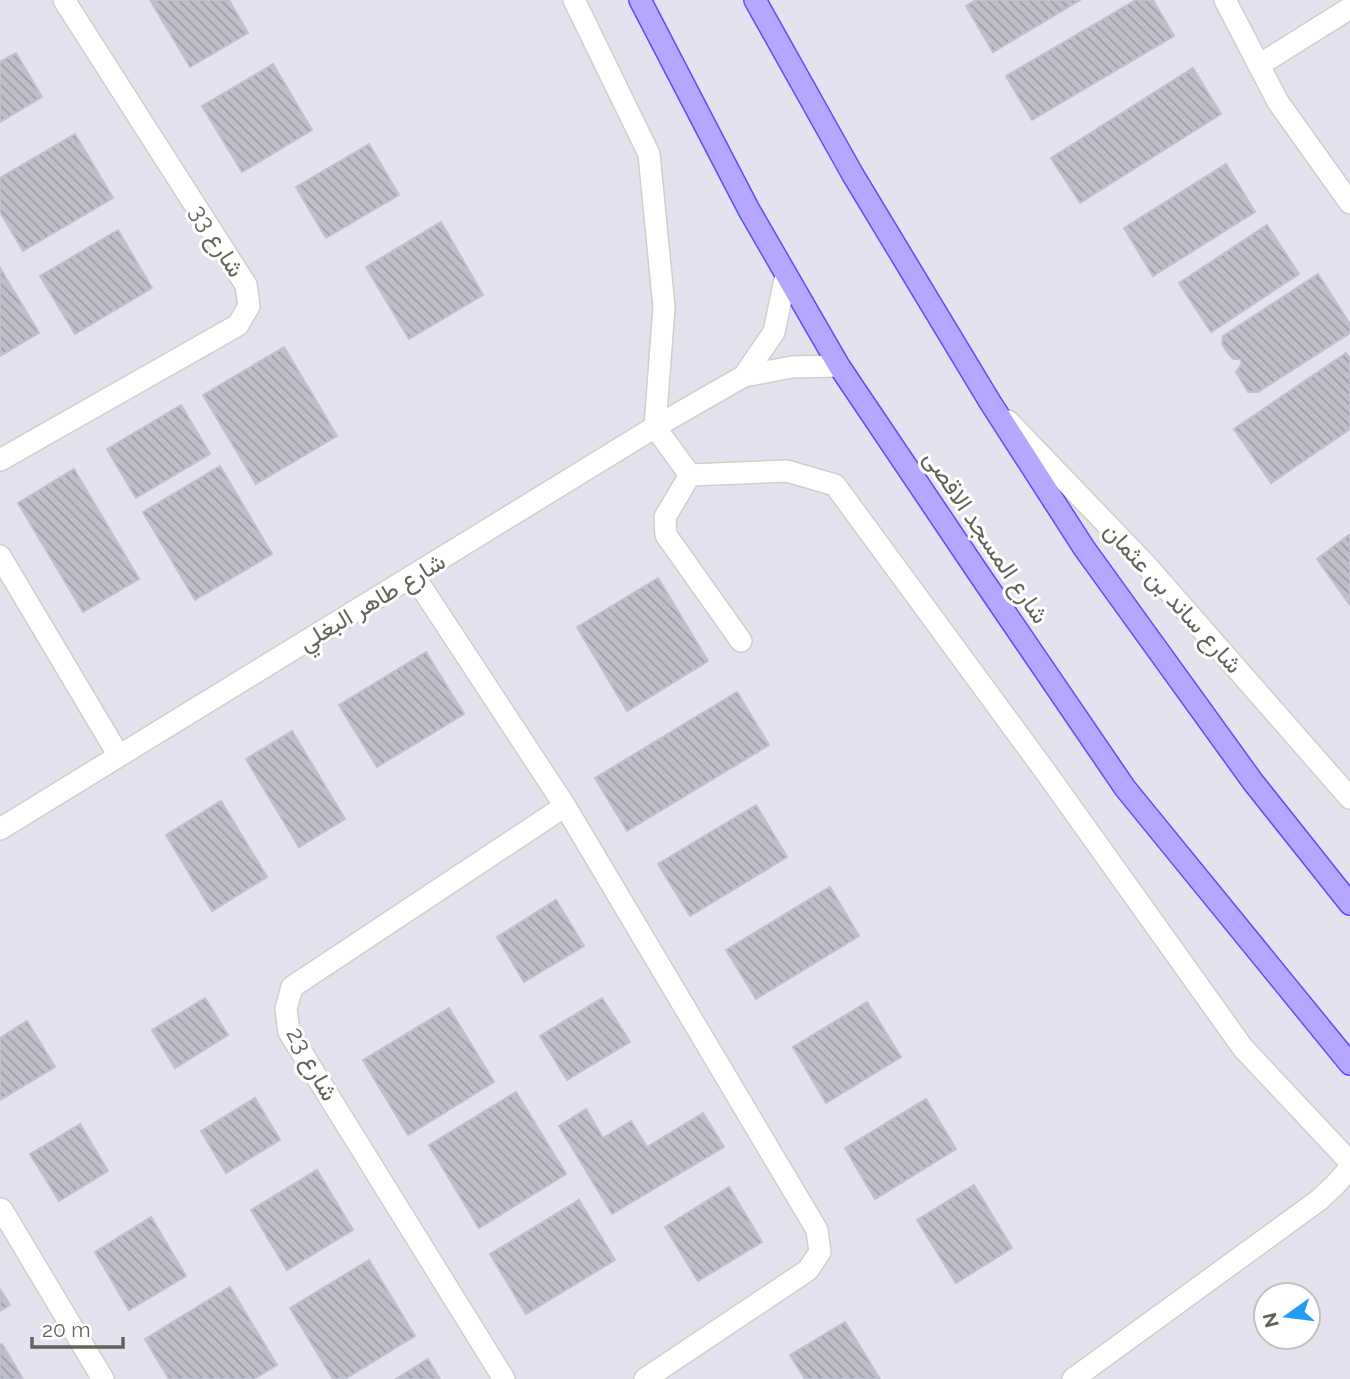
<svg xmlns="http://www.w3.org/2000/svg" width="1350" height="1379" font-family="Raleway,Vazirmatn,sans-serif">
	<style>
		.building { fill: url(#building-back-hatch); stroke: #c0c0d3; stroke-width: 2 }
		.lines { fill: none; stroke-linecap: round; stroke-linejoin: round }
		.minor-casing { stroke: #d0d0c9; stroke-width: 24 }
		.major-casing { stroke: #584efb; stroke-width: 24 }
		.minor { stroke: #fff; stroke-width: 21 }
		.major { stroke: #b6a6ff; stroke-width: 21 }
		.labels { text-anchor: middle; stroke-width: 6; stroke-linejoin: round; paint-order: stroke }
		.street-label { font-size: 24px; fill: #64635a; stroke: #fff }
	</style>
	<defs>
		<pattern id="building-back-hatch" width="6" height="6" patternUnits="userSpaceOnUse" patternTransform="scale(1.75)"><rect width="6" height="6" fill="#bfbec9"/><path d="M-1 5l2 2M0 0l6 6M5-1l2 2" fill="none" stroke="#9f9ea6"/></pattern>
	</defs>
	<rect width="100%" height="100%" fill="#e3e2ee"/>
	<path class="building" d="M150 0H229L248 33 190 67Z
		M976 0H1080L993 52 966 6Z
		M1136 0H1153L1174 36 1032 120 1006 76Z
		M16 53 42 97 0 122V62Z
		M273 64 312 130 242 172 202 106Z
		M1193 68 1221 114 1080 203 1051 158Z
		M75 134 113 198 23 251 0 212V178Z
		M369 144 399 195 326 238 296 187Z
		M1226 164 1255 212 1153 276 1124 228Z
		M441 222 483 295 409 339 366 267Z
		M1267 225 1299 274 1211 332 1179 283Z
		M118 230 152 288 75 334 40 276Z
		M0 268 39 333 0 356Z
		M1318 274 1350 324V333L1258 392H1248L1236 372 1242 363 1240 359H1234L1230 356 1222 344 1223 336Z
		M284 347 337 436 256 484 203 395Z
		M1346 353 1350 358V429L1271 483 1234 429Z
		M181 405 210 454 136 498 107 449Z
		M220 466 272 554 195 600 143 512Z
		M74 469 139 579 83 612 18 503Z
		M1350 534V605L1317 559Z
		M658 578 708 661 627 711 577 627Z
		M426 652 464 714 377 767 339 705Z
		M737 692 769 745 627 831 595 778Z
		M292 731 345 819 299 847 246 759Z
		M221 801 267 877 212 911 166 835Z
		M756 805 787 857 690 916 658 864Z
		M830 887 859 936 756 999 726 950Z
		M556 900 584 946 524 982 497 937Z
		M205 998 228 1035 175 1068 152 1030Z
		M602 998 630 1042 567 1080 540 1036Z
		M867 1002 901 1057 826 1103 793 1047Z
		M449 1008 494 1082 408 1135 363 1060Z
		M27 1021 55 1067 0 1100V1038Z
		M516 1092 566 1174 479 1228 429 1145Z
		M255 1098 280 1140 226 1173 201 1131Z
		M926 1099 956 1149 875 1199 845 1148Z
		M586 1109 603 1138 631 1121 647 1147 703 1113 724 1147 612 1214 559 1126Z
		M80 1124 108 1171 59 1201 30 1154Z
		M317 1170 353 1230 287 1270 251 1210Z
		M974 1185 1012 1248 956 1283 917 1220Z
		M729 1187 762 1242 698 1281 665 1227Z
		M579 1200 615 1260 526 1314 490 1254Z
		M151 1217 186 1276 129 1310 95 1252Z
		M369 1260 415 1336 345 1379H333L290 1308Z
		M230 1287 277 1365 254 1379H169L145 1339Z
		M0 1289 10 1305 0 1311Z
		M845 1322 880 1379H805L790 1355Z
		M2 1344 23 1379H0V1345Z
		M428 1359 440 1379H396Z"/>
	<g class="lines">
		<g class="minor-casing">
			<path id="minor" d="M574 0 649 154 664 307 655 427 690 475 787 471 835 485 1045 771 1243 1048 1350 1162
				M1225 0 1278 102 1350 203
				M1259 65 1350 8
				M744 376 774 332 786 275
				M1008 421 1146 565 1350 798
				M0 460 238 325 249 306 246 285 64 0
				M690 475 665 517 666 535 741 641
				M0 556 119 756
				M414 576 565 806 817 1230 820 1252 808 1270 645 1379
				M0 829 655 427 744 376 792 367 839 366
				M0 1209 2 1210 103 1379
				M504 1379 289 1032 286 1009 292 987 565 806
				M1073 1379 1319 1200 1335 1185 1350 1168"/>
		</g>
		<g class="major-casing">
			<path id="major" d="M640 0 749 210 839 366 977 571 1125 788 1350 1064
				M755 0 853 175 990 402 1084 548 1253 782 1350 904"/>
		</g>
		<use href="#minor" class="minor"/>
		<use href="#major" class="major"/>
	</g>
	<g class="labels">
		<g class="street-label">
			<text transform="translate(217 241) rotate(58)" y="8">شارع 33</text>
			<text transform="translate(986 537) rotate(56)" y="8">شارع المسجد الاقصى</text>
			<text transform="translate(1173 598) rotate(48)" y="8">شارع ساند بن عثمان</text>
			<text transform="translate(372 602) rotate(-31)" y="8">شارع طاهر البغلي</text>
			<text transform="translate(312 1064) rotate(61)" y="8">شارع 23</text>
		</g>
	</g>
	<g transform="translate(1287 1316) rotate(256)"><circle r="33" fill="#ffffff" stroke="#c1c1bd" stroke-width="2"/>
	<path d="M0-5L12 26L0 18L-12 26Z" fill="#229df5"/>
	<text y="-10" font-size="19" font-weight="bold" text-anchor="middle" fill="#64635a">N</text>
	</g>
	<path d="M32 1337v10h91v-10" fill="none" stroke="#64635a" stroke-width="3.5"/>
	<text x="42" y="1337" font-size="21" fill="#64635a" stroke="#ffffff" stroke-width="5" paint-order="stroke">20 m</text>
</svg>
